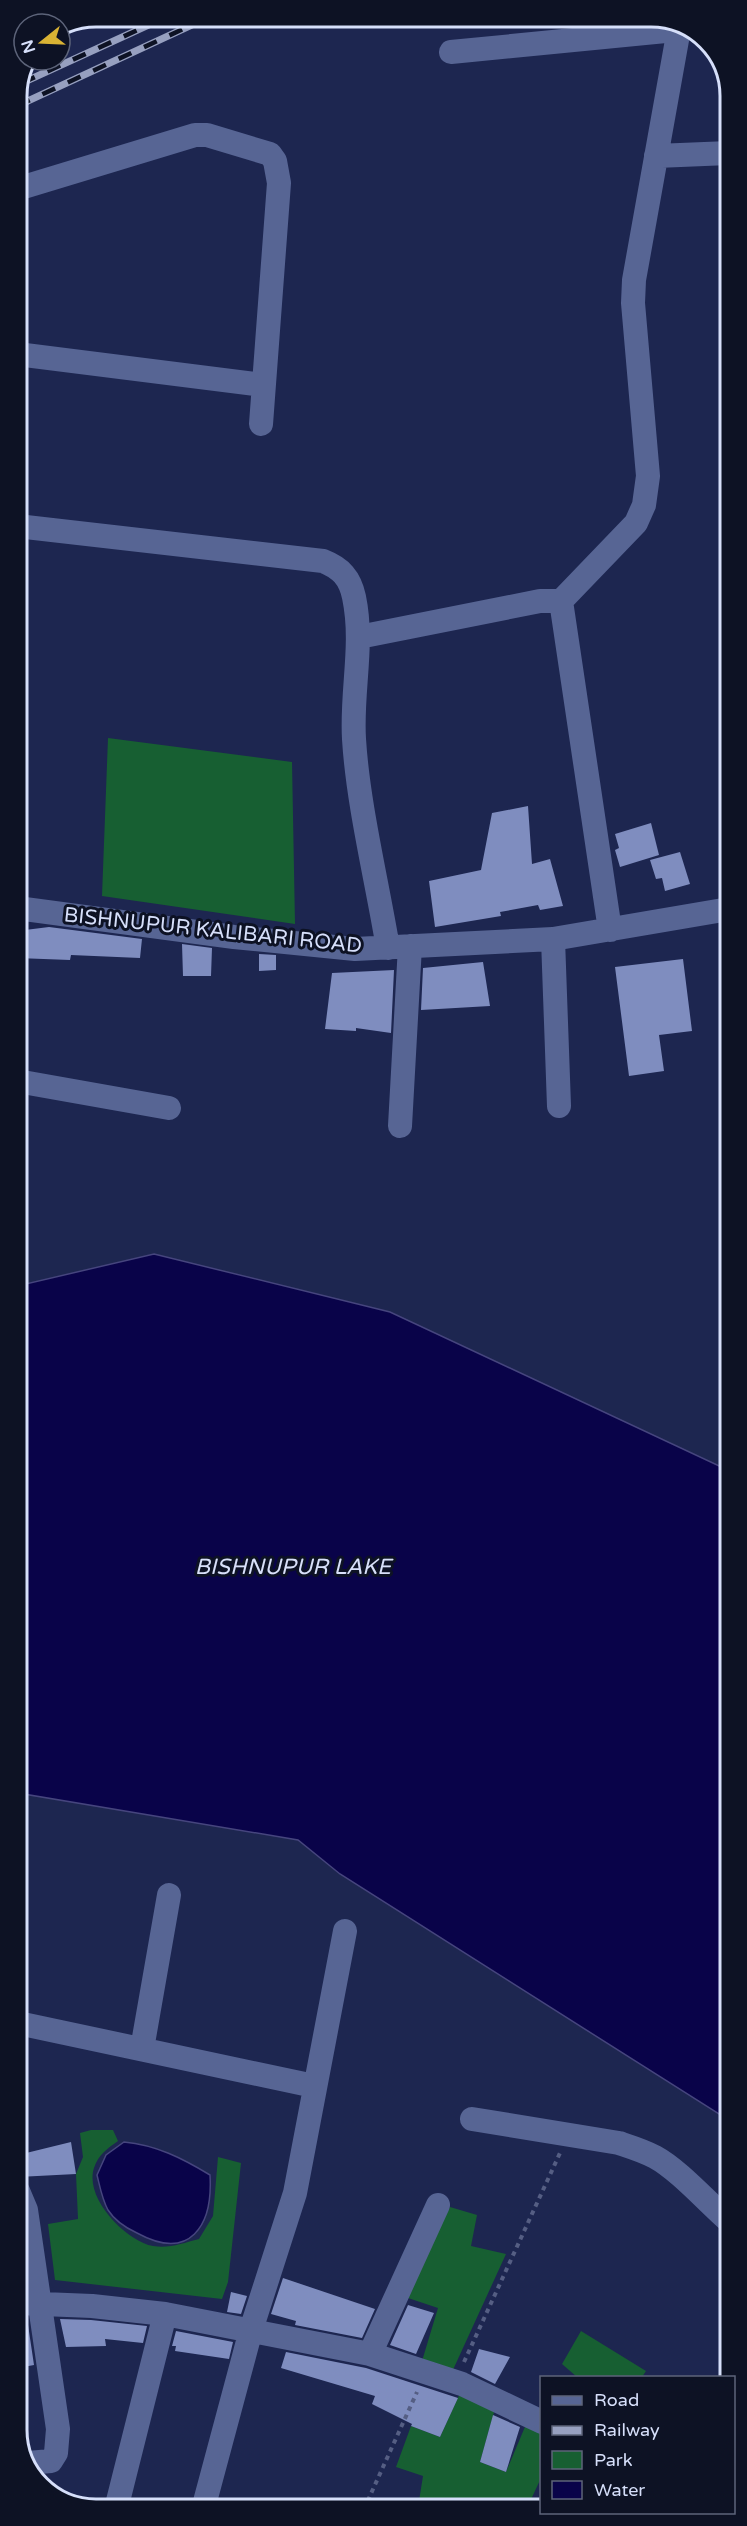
<svg xmlns="http://www.w3.org/2000/svg" width="747" height="2526" font-family="'Varela Round',sans-serif">
	<style>
		.green { fill: #175f32 }
		.water { fill: #090349; stroke: #46457e; stroke-width: 1.5 }
		.building { fill: #7f8dbf }
		.lines { fill: none; stroke-linecap: round; stroke-linejoin: round }
		.path { stroke: #555e83; stroke-width: 4; stroke-dasharray: 4.5 4.5; stroke-linecap: butt }
		.street { stroke: #576594; stroke-width: 24 }
		.rail-casing { stroke: #97a0c0; stroke-width: 7 }
		.rail { stroke: #0d1224; stroke-width: 4.5; stroke-dasharray: 14; stroke-linecap: butt }
		.labels { text-anchor: middle; stroke-width: 6; stroke-linejoin: round; paint-order: stroke }
		.street-label { font-size: 21px; fill: #d6dffa; stroke: #0d1224 }
		.water-label { font-size: 22px; font-style: italic; fill: #d8e0fa; stroke: #0d1224 }
		.rim { fill: none; stroke: #d6dffa; stroke-width: 3 }
	</style>
	<rect width="100%" height="100%" fill="#1d2650"/>
	<path class="green" d="M108 738 292 762 295 924 102 896Z
		M91 2130H113L118 2141C108 2148 98 2155 94 2168 84 2198 126 2241 153 2246 169 2249 183 2243 199 2239L213 2216 218 2157 241 2163 228 2282 222 2299 55 2280 48 2224 78 2219 76 2174 83 2157 80 2133Z
		M450 2207 477 2215 471 2246 506 2254 452 2372 422 2361 438 2308 405 2297Z
		M581 2331 646 2371 642 2377H577L562 2364Z
		M461 2391 496 2405 480 2462 506 2472 527 2422 541 2429V2478L527 2508H451L419 2501 423 2476 396 2467 411 2426 440 2437Z"/>
	<path class="water" d="M154 1254 390 1312 730 1471V2121L340 1874 298 1840 18 1793 17 1286Z
		M124 2142C156 2145 182 2158 210 2175 213 2226 190 2262 137 2233 126 2228 115 2221 108 2210 102 2199 100 2187 97 2175L106 2155Z"/>
	<path class="building" d="M528 806 532 864 550 859 563 906 540 910 538 905 500 912 501 916 435 927 429 881 481 870 492 813Z
		M651 823 659 855 620 867 615 850 619 848 615 834Z
		M680 852 690 884 665 891 662 878 656 879 650 860Z
		M49 927 142 939 140 958 71 955 70 960 17 958V940L26 941 25 930Z
		M182 944 212 948 211 976H183Z
		M259 954 276 955V970L259 971Z
		M683 959 692 1031 659 1035 664 1071 629 1076 615 967Z
		M483 962 490 1006 421 1010 423 968Z
		M394 970 391 1033 356 1028V1031L325 1029 332 973Z
		M71 2142 76 2174 18 2177V2155Z
		M283 2278 375 2309 362 2338 295 2325 296 2321 271 2314Z
		M231 2292 247 2296 241 2314 227 2312Z
		M408 2305 434 2313 416 2354 390 2345Z
		M18 2317 27 2318 34 2365 18 2368Z
		M60 2319 91 2320 147 2326 143 2343 105 2339 106 2346 66 2347Z
		M176 2331 233 2342 229 2359 175 2351 176 2346H172Z
		M479 2349 510 2357 495 2384 471 2372Z
		M286 2352 366 2368 458 2398 440 2437 411 2426 412 2424 372 2404 375 2396 281 2368Z
		M493 2415 520 2427 506 2472 480 2462Z"/>
	<g class="lines">
		<path class="path" d="M464 2362 560 2153
			M364 2509 417 2392"/>
		<path class="street" d="M451 52 686 29
			M656 156 729 153
			M17 189 195 135H207L270 154 275 161 279 183 261 424
			M17 354 263 385
			M17 526 323 561C341 568 350 578 354 597 364 645 351 691 354 739 358 805 377 881 388 948
			M561 601 610 930
			M359 637 540 601H561L636 523 644 505 648 476 633 303 634 280 679 29
			M17 908 234 937 355 949 553 939 729 909
			M553 939 559 1106
			M17 1081 169 1108
			M400 1126 410 946
			M18 2023 314 2086
			M142 2049 169 1895
			M472 2119 619 2143C631 2147 644 2151 655 2157 679 2170 708 2203 730 2222
			M18 2191 26 2210 58 2429 56 2453 51 2461 28 2463
			M18 2303 92 2306 165 2314 370 2354 462 2384 542 2422
			M370 2354 438 2205
			M116 2509 165 2314
			M203 2509 251 2330 295 2193 345 1931"/>
		<g class="rail-casing">
			<path id="rail" d="M22 83 166 17
				M17 106 209 17"/>
		</g>
		<use href="#rail" class="rail"/>
	</g>
	<g class="labels">
		<g class="street-label">
			<text transform="translate(213 930) rotate(6)" y="7">BISHNUPUR KALIBARI ROAD</text>
		</g>
		<g class="water-label">
			<text x="293" y="1574">BISHNUPUR LAKE</text>
		</g>
	</g>
	<path d="M0 0H747V2526H0ZM96 27H651A69 69 0 0 1 720 96V2430A69 69 0 0 1 651 2499H96A69 69 0 0 1 27 2430V96A69 69 0 0 1 96 27Z" fill="#0d1224" fill-rule="evenodd"/>
	<path class="rim" d="M96 27H651A69 69 0 0 1 720 96V2430A69 69 0 0 1 651 2499H96A69 69 0 0 1 27 2430V96A69 69 0 0 1 96 27Z"/>
	<rect x="540" y="2376" width="195" height="138" fill="#0d1224" stroke="#5d647a" stroke-width="1.5"/>
	<rect x="552" y="2396" width="30" height="9" fill="#576594" stroke="#5d647a" stroke-width="1.5"/>
	<text x="594" y="2406" font-size="18" fill="#d6dffa">Road</text>
	<rect x="552" y="2426" width="30" height="9" fill="#97a0c0" stroke="#5d647a" stroke-width="1.5"/>
	<text x="594" y="2436" font-size="18" fill="#d6dffa">Railway</text>
	<rect x="552" y="2451" width="30" height="18" fill="#175f32" stroke="#5d647a" stroke-width="1.5"/>
	<text x="594" y="2466" font-size="18" fill="#d6dffa">Park</text>
	<rect x="552" y="2481" width="30" height="18" fill="#090349" stroke="#5d647a" stroke-width="1.5"/>
	<text x="594" y="2496" font-size="18" fill="#d6dffa">Water</text>
	<g transform="translate(42 42) rotate(252)"><circle r="28" fill="#0d1224" stroke="#5d647a" stroke-width="1.5"/>
	<path d="M0-4.5L10 22L0 15L-10 22Z" fill="#d9b334"/>
	<text y="-9" font-size="16" font-weight="bold" text-anchor="middle" fill="#d6dffa">N</text>
	</g>
</svg>
